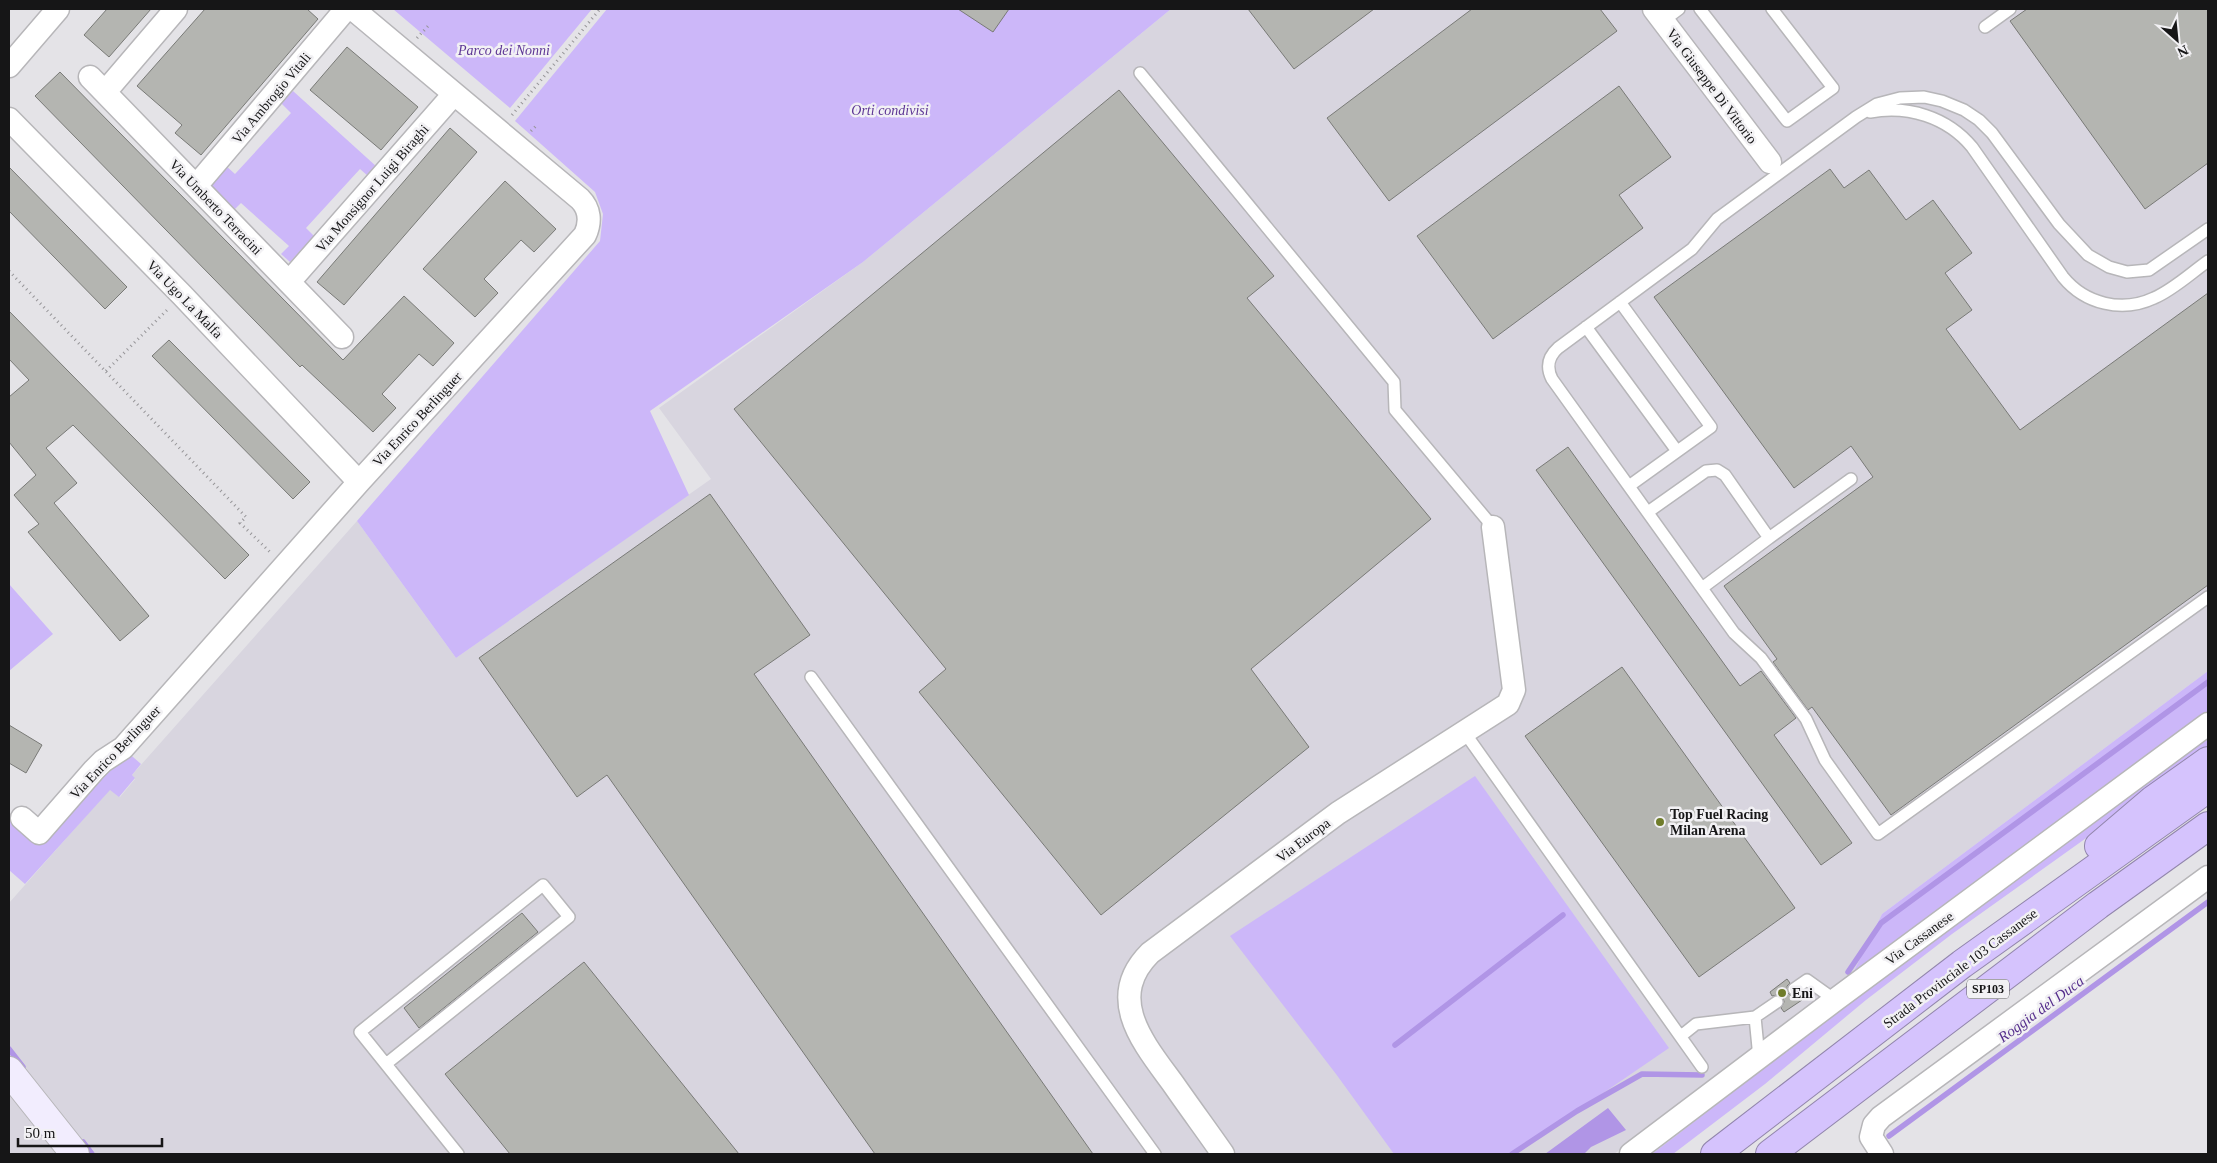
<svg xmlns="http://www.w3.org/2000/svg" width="2217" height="1163" font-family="Georgia,serif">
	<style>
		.built { fill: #d8d5df }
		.green { fill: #ccb7f9 }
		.water { fill: #b095e6 }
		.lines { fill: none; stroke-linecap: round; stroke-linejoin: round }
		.stream { stroke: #b095e6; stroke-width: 5.5 }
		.building { fill: #b4b5b1; stroke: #797a77 }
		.lane-casing { stroke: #b7b6b9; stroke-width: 14 }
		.street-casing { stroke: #b7b6b9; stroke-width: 25 }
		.secondary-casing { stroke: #b7b6b9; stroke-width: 30 }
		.highway-casing { stroke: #9286ac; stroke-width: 30 }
		.path { stroke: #969598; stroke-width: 3; stroke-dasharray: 1 4; stroke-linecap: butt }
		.lane { stroke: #fff; stroke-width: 11 }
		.street { stroke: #fff; stroke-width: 22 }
		.secondary { stroke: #f2edfe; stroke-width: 28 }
		.highway { stroke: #d5c3fd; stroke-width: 28 }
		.poi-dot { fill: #6f7c2a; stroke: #f2f1f4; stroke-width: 2 }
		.labels { text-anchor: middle; stroke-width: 5; stroke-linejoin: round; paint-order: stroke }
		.shield { fill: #f2f1f4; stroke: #585859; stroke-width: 1 }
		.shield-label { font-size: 12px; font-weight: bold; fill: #161617 }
		.park-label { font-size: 14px; font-style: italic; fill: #5e3795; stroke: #f2f1f4 }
		.street-label { font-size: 14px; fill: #161617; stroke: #f2f1f4 }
		.poi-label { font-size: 14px; font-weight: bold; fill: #161617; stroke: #f2f1f4; text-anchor: start }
		.water-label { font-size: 15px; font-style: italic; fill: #552e8c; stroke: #f2f1f4 }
	</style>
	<rect width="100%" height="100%" fill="#e4e3e7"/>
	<path class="built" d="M1171 9H2208V671L1882 914 1851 977 1614 1154H9V903L110 789 120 797 135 779 132 775 357 521 456 658 711 479 659 408 863 262Z"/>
	<path class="green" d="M393 9H592L510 108Z
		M607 9H1171L863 262 650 411 689 495 456 658 357 521 600 241 603 214 595 192 515 121Z
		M293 91 377 167 368 176 360 169 306 228 314 236 290 262 281 254 289 246 241 203 233 211 205 186 225 165 235 174 291 113 281 103Z
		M9 584 53 634 9 671Z
		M2208 671V716L1851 977 1882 914Z
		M2208 733V751L1952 934 1866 1000 1765 1084 1673 1154H1652L1856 998 1860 986Z
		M125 750 141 764 132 775 135 778 119 797 110 790 25 884 9 870V819L11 817 43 841Z
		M1475 776 1669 1048 1514 1154H1394L1336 1074 1230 936Z"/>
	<path class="water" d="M1608 1108 1626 1130 1591 1147 1584 1154H1545Z"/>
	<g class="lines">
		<path class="stream" d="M1848 972 1881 923 2208 682
			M1395 1045 1563 915
			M9 1049 23 1067
			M1889 1136 2208 902
			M83 1142 92 1154
			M1512 1154 1577 1111 1642 1074 1702 1075"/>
	</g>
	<path class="building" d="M107 9H151L109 57 84 35Z
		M205 9H307L318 19 201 155 175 133 182 125 137 86Z
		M958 9H1009L993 32Z
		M1248 9H1374L1294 69Z
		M1472 9H1600L1617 31 1389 201 1327 118Z
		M2027 9H2208V163L2145 209 2010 21Z
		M347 47 418 107 381 150 310 90Z
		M60 72 343 360 404 296 454 343 433 366 419 354 382 394 396 408 373 432 302 365 300 367 35 96Z
		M1619 86 1671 157 1619 195 1643 228 1493 339 1417 236Z
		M1119 90 1274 276 1247 298 1431 519 1251 669 1309 747 1101 915 919 692 946 669 734 409Z
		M450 128 477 152 344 305 317 282Z
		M9 167 127 287 105 309 9 211Z
		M1830 169 1844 188 1869 170 1906 220 1933 200 1972 253 1945 273 1972 310 1946 329 2020 430 2208 293V585L1891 815 1812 707 1808 710 1773 662 1777 659 1724 586 1873 477 1851 446 1794 488 1654 297Z
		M505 181 556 229 534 252 521 240 484 279 498 293 475 317 423 269Z
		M9 311 249 555 225 579 73 425 46 448 77 483 54 503 149 616 120 641 28 532 39 524 14 495 36 475 9 442V397L29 380 9 359Z
		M169 340 310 482 293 499 152 356Z
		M1568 447 1740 686 1761 671 1796 718 1774 735 1852 843 1821 865 1536 470Z
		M710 494 810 635 754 674 1093 1154H875L607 775 577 797 479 658Z
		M1622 667 1795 908 1699 977 1525 736Z
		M9 725 42 745 26 773 9 763Z
		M522 913 538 932 419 1028 404 1008Z
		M584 962 739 1154H510L445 1074Z
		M1787 979 1790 983 1787 986 1788 993 1791 996 1798 995 1802 1000 1784 1012 1781 1008 1784 1002 1783 997 1777 995 1772 996 1770 992Z"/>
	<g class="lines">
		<g class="lane-casing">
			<path id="lane" d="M1700 9 1787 121 1833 88 1772 9
				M1663 21 1679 9
				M1985 27 2010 9
				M1140 73 1394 382 1395 410 1493 527
				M1870 112C1908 105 1947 117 1972 147L2063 277C2085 304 2122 313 2154 298 2173 290 2191 273 2208 261
				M2208 229 2149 270 2127 272 2109 267 2088 255 2059 224 1992 133 1979 120 1964 110 1942 101 1924 97 1900 98 1877 104 1856 117 1717 219 1692 249 1558 348C1548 357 1546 367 1552 379L1734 633 1761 658 1806 719 1825 760 1878 834 2208 597
				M1620 302 1711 427 1629 486
				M1586 327 1677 451
				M1648 512 1706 471 1717 470 1725 475 1769 538 1702 588
				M1769 538 1851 479
				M811 677 1155 1154
				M1465 733 1702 1067
				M1794 989 1807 980 1835 1000
				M1681 1036 1696 1024 1755 1017
				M1759 1058 1755 1017 1777 1002
				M386 1064 569 917 543 885 360 1032 458 1154"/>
		</g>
		<g class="street-casing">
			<path id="street" d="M1654 9 1770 162
				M9 66 58 9
				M90 77 342 337
				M105 92 176 9
				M9 119 182 295 359 482
				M196 186 346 9
				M289 282 454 94
				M22 818 39 833 94 770 103 761 123 748 359 482 585 235C591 222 590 209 580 199L353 9
				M1223 1154C1207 1131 1190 1108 1174 1085 1145 1045 1104 999 1150 953L1338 813 1508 704 1514 690 1493 527
				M1631 1154 1835 1000 2208 724
				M1882 1154 1871 1137 1874 1125 1881 1117 2208 877"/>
		</g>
		<g class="secondary-casing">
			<path id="secondary" d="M9 1071 75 1154"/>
		</g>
		<g class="highway-casing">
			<path id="highway" d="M2099 846 2153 800 2208 761
				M1715 1154 1962 964 2208 788
				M1770 1154 2098 905 2208 826"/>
		</g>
		<path class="path" d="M417 38 429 25
			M512 115 600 9
			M531 131 537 125
			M9 271 246 517 240 523 270 552
			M106 371 169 308"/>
		<use href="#lane" class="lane"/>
		<use href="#street" class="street"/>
		<use href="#secondary" class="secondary"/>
		<use href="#highway" class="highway"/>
	</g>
	<g class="poi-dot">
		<circle cx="1660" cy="822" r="5"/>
		<circle cx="1782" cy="993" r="5"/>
	</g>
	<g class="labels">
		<rect class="shield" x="1967" y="979.5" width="42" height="19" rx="4"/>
		<g class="shield-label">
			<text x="1988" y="993">SP103</text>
		</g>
		<g class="park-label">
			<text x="504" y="55">Parco dei Nonni</text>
			<text x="890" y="115">Orti condivisi</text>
		</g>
		<g class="street-label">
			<text transform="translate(1712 86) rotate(53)" y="5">Via Giuseppe Di Vittorio</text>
			<text transform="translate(271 98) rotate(-50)" y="5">Via Ambrogio Vitali</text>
			<text transform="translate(372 188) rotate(-49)" y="5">Via Monsignor Luigi Biraghi</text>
			<text transform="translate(216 207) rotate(46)" y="5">Via Umberto Terracini</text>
			<text transform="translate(185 299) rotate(46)" y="5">Via Ugo La Malfa</text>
			<text transform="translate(417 419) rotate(-47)" y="5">Via Enrico Berlinguer</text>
			<text transform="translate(115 752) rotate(-46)" y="5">Via Enrico Berlinguer</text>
			<text transform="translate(1303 840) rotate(-37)" y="5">Via Europa</text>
			<text transform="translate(1919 938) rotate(-36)" y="5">Via Cassanese</text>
			<text transform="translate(1960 968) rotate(-37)" y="5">Strada Provinciale 103 Cassanese</text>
		</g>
		<g class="poi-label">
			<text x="1670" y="819">Top Fuel Racing<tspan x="1670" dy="16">Milan Arena</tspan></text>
			<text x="1792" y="998">Eni</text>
		</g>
		<g class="water-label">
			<text transform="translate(2041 1009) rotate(-36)" y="5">Roggia del Duca</text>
		</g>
	</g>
	<rect width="2217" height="1163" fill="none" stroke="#161617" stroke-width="20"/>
	<g transform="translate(2177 40) rotate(153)" stroke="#f2f1f4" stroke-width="4" paint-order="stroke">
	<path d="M0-4L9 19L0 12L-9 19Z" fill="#161617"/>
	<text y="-8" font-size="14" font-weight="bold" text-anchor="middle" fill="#161617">N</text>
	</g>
	<path d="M18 1138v8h144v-8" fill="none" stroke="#161617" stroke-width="2.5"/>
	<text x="25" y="1138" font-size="15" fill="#161617" stroke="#f2f1f4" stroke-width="4" paint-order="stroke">50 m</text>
</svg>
